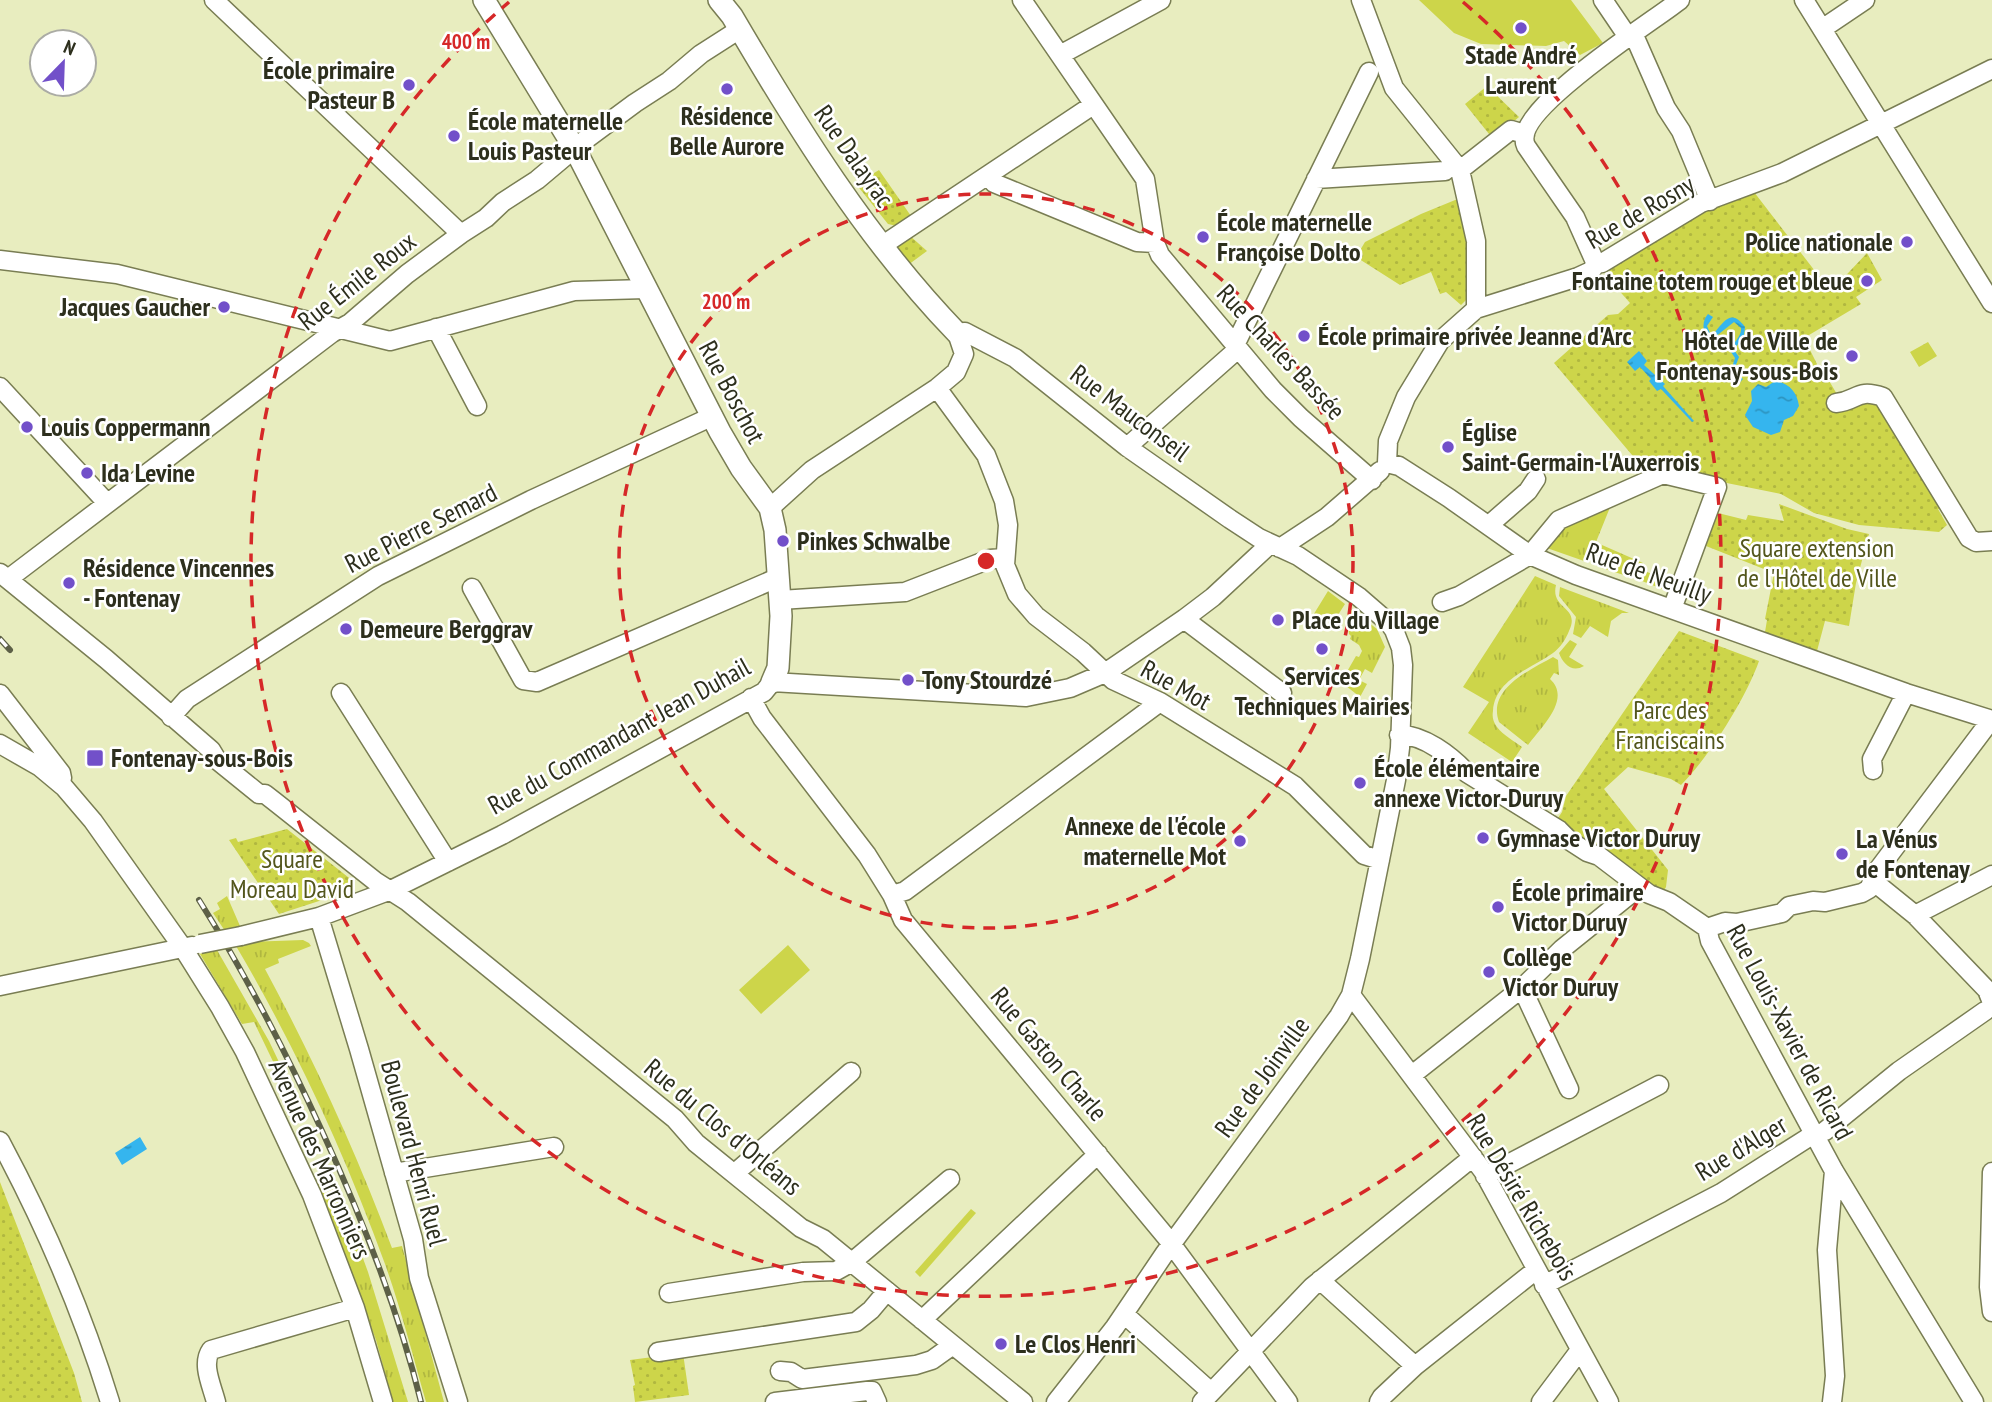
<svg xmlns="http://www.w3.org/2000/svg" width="1992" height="1402" font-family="'PT Sans Narrow',sans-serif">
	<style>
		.grass { fill: url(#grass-tufts) }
		.park { fill: url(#park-dots) }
		.pitch { fill: #cdd54a }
		.water { fill: url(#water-ripples) }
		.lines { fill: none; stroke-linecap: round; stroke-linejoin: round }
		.minor-casing { stroke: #797d53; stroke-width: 21 }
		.major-casing { stroke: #797d53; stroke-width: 24 }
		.minor { stroke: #fff; stroke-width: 18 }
		.major { stroke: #fff; stroke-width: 21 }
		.rail-casing { stroke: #5d6047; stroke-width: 6 }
		.rail { stroke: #fff; stroke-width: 3.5; stroke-dasharray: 10; stroke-linecap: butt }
		.minor-bridge-casing { stroke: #797d53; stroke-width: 21; stroke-linecap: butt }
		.minor-bridge { stroke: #fff; stroke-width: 18 }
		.ring { fill: none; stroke: #d62828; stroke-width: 3.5; stroke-dasharray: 12 9 }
		.poi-dot { fill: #7250c9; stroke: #fff; stroke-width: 2.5 }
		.labels { text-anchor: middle; stroke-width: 5; stroke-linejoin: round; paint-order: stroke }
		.poi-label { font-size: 26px; font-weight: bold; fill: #2d2f1d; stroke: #fff; text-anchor: start }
		.street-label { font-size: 26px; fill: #2d2f1d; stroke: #fff }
		.park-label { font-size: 26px; fill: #53561c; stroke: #fff }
		.centre { fill: #d62828; stroke: #fff; stroke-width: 3.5 }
		.ring-label { font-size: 21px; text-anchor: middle; font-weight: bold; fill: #d62828; stroke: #fff; stroke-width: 5; stroke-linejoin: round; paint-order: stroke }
	</style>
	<defs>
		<pattern id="grass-tufts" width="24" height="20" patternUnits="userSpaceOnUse" patternTransform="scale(1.75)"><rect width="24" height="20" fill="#cdd54a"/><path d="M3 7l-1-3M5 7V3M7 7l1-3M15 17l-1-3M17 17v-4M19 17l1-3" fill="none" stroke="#b0b740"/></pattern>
		<pattern id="park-dots" width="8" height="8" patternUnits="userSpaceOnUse" patternTransform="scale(1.75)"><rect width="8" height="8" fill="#cdd54a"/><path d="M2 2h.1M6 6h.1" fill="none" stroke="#b0b740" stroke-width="1.8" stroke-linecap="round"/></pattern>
		<pattern id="water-ripples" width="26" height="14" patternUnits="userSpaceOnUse" patternTransform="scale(1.75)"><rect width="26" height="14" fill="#35b5ee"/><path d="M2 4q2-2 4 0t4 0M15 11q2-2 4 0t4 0" fill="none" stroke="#2d94c0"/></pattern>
	</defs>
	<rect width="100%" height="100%" fill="#e8edbf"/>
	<path class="grass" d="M1928 342 1937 356 1919 367 1910 352Z
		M1613 500 1596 542 1588 550 1584 561 1544 547 1560 525Z
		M1602 545 1643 563 1636 579 1599 567Z
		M1647 572 1666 579 1675 575 1669 587 1662 589 1642 581V576Z
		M1535 576 1556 585C1550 610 1581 606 1569 631 1566 639 1560 648 1553 653 1531 669 1495 679 1493 711 1492 717 1493 722 1497 727 1503 735 1514 741 1522 747L1512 762 1468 733 1489 702 1463 687Z
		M1560 587 1629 613H1622L1611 621 1608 637 1590 626 1581 638 1573 634 1576 617 1559 596Z
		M1328 591 1345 604 1338 615 1322 614 1318 620 1312 617Z
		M1351 609 1377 629 1385 647 1372 673 1365 669 1359 680 1367 684 1360 697 1341 682 1356 656 1359 657 1362 651 1359 645 1350 639 1351 636 1349 634 1348 621 1345 619Z
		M1570 640 1577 644 1569 657 1584 666C1572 673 1563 664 1559 653Z
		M1553 657 1558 660 1559 675 1554 673 1550 679C1572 699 1541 727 1528 745L1499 722C1487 689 1530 670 1553 657Z
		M227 896 240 926 225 931 213 913 220 909 217 903Z
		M303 940 309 943 311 946 278 959 279 963 265 969C314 1060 356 1152 392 1248L402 1246 444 1402H426C413 1356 401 1309 385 1264 345 1154 295 1046 236 946L250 942Z
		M217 950 269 1041 297 1100 293 1103 254 1022 242 1024 200 954Z
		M320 1173 332 1183 335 1193H339L368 1272 408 1402H393L376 1340 317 1184 321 1182 317 1174Z"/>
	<path class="park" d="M1487 86 1519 117 1493 139 1465 104Z
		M879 170 911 216 897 226 888 224 856 184Z
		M1754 192 1818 275 1833 289 1867 253 1882 280 1856 297 1861 304 1804 338 1819 368 1821 367 1838 396 1875 402 1942 509H1938L1947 525 1939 532 1859 525 1814 513 1781 494 1687 475H1649L1554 363 1608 315 1618 314 1630 303 1608 278 1610 268C1621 262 1642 253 1647 245L1704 212Z
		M1460 198 1470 243 1468 298 1461 305 1446 292 1440 294 1431 272 1400 285 1356 257 1365 242 1421 214Z
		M909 235 927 251 908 265 896 250 897 244Z
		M1779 504 1847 529 1869 534 1856 583 1849 626 1825 621 1817 651 1765 632 1767 620 1765 619 1774 573 1706 546 1718 513 1746 520 1748 515 1784 521Z
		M1679 631 1759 661C1746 698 1709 757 1681 785L1671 779 1628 767 1604 789 1668 870 1666 887 1663 892 1556 821 1562 812 1566 796Z
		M287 829 353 881V890L279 914 229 840 236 838 238 842Z
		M0 1182 74 1373 82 1402H0Z
		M683 1353 689 1395 635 1402 633 1386 635 1385 630 1360Z"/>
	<path class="pitch" d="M1419 0H1571L1603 43 1580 55 1564 41 1546 46 1481 44 1454 33Z
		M788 945 810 970 761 1014 739 990Z
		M971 1209 976 1213 920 1277 915 1272Z"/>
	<path class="water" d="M1708 314 1713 317 1707 326 1710 333 1715 332C1725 320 1732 309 1745 327L1744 335 1734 350 1739 357 1734 370 1743 379 1739 383C1729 379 1732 366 1735 358L1731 352C1732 342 1742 337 1741 328L1734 322 1715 337 1708 336C1701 331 1703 319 1708 314Z
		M1639 351 1647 361 1644 365 1665 384 1663 386 1694 421 1692 422 1661 389 1657 391 1649 381 1651 379 1640 367 1635 371 1627 362Z
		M1775 381C1789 383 1797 392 1799 406L1793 416 1784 420 1780 432 1771 435 1753 427 1745 415 1752 401 1751 391 1758 384 1766 387Z
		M140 1137 147 1149 122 1165 115 1153Z"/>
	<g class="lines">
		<g class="minor-casing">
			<path id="minor" d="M214 0 461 234
				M1022 0 1145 179 1155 243 1160 255 1273 390 1301 418 1372 480
				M1361 0 1394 88 1460 170 1476 241V309
				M1603 0 1628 37
				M1804 0 1992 303
				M1822 29 1865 0
				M1633 33 1666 108 1681 131 1710 201
				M1060 55 1161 0
				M1460 170 1511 130 1525 134
				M988 176 994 183 1137 242 1155 243
				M1316 179 1445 171
				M883 245 1093 105
				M0 260 117 274 390 341 574 291 646 289
				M1596 264 1575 217 1526 146C1509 111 1654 21 1680 0
				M436 328 477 406
				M1235 345 1369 72
				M0 387 107 503
				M937 388 986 455 1004 501 1008 525 1005 565 1017 594 1036 616 1083 652 1113 680 1160 702 1295 786 1364 855 1380 860
				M1836 403C1858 401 1856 388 1883 397L1969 538 1976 542 1992 541
				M1127 447 1238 349
				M1387 463 1388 441 1406 397 1440 341 1476 309 1578 277 1591 271 1596 264 1602 263 1701 203 1782 173 1992 69
				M1387 463 1399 466 1449 498 1530 555 1576 575 1906 693 1992 720
				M770 508 812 470 937 388 956 372 964 354 957 333 965 332 1015 358 1127 447 1230 519 1259 538 1298 556 1359 597 1389 623 1394 630 1401 648 1403 665 1400 748 1396 780 1360 959 1351 995 1339 1016 1165 1253 1115 1327 1056 1402
				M1489 525 1528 491 1536 479
				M1280 548 1327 517 1380 471
				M0 573 106 659 211 750 217 760 259 794H265L274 801 375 881 408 902 675 1119 696 1143 801 1228 823 1239 1023 1402
				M8 579 332 333 350 323 407 274 461 234 486 218 503 202 537 180 581 143 635 103 669 81 701 54 740 29
				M472 588 523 680 537 682 770 581 779 580
				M780 600 905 592 990 559 1004 558
				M1442 602 1459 596 1530 555 1559 520 1663 474 1717 487 1672 609
				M1184 619 1282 693
				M341 693 448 862
				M0 694 61 773 62 778
				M751 698 762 718 867 855 892 895 903 920 1167 1238 1288 1402
				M171 717 187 699 378 576 531 500 713 416
				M1399 735C1423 734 1451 756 1467 773L1559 830 1570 841 1587 852 1599 856 1649 894 1669 902 1707 928 1710 941 1834 1171 1974 1402
				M0 744 40 767 64 787 93 821 183 948 220 1007 245 1052 312 1195 355 1308 383 1402
				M1873 770 1872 759 1906 693
				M1873 881 1915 915 1987 990 1991 1000
				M892 895 905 891 1160 702
				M1915 915 1992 875
				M319 917 359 1049 413 1239 419 1278 458 1402
				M1707 928 1725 922 1737 923 1782 913 1789 906 1813 901 1825 902 1862 893 1869 889 1877 871 1991 720
				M241 936 319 917 391 890 502 835 764 692 772 682 1026 697 1070 688 1105 673 1184 619 1213 597 1270 544
				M0 986 192 946
				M1522 988 1569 1089
				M1351 995 1483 1171 1609 1402
				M1412 1075 1522 988 1562 949 1639 887
				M0 1141C45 1225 82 1311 110 1402
				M1992 1172 1989 1287 1992 1312
				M394 1173 554 1147
				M735 1173 851 1072
				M1485 1176 1659 1085
				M1320 1280 1415 1366
				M1544 1285 1721 1193 1806 1139 1825 1131 1899 1071 1985 1011
				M669 1293 803 1272 836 1271 852 1262 950 1179
				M1124 1314 1211 1392
				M922 1320 1098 1154
				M658 1352 856 1322 871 1310 887 1291
				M780 1371 791 1372 802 1379 916 1365 932 1360 953 1345
				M216 1402C212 1386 201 1364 211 1350L355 1308
				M775 1402 867 1391H872L877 1402
				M1202 1402 1312 1287 1473 1157
				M1379 1402 1382 1397 1415 1366 1536 1270
				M1541 1402 1580 1350
				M1832 1402 1835 1376 1827 1250 1834 1171"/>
		</g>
		<g class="major-casing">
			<path id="major" d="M484 0 575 149 720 432 741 468 770 508 775 530 781 616 778 668 772 682
				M719 0 732 16C797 127 867 240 957 333"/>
		</g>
		<use href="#minor" class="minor"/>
		<use href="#major" class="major"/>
		<g class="rail-casing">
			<path id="rail" d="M0 639 10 650
				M199 900C246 975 286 1052 322 1131 362 1218 398 1308 421 1402"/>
		</g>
		<use href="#rail" class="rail"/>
		<g class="minor-bridge-casing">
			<path id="minor-bridge" d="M200 944 241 936"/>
		</g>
		<use href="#minor-bridge" class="minor-bridge"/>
	</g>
	<g class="ring">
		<circle cx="986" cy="561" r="367"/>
		<path d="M1463 2A735 735 0 1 1 509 2"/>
	</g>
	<g class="poi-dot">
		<circle cx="1521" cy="28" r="7"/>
		<circle cx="409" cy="85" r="7"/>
		<circle cx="727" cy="89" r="7"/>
		<circle cx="454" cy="136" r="7"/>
		<circle cx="1203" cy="237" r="7"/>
		<circle cx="1907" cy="242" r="7"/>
		<circle cx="1867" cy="281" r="7"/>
		<circle cx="224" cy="307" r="7"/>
		<circle cx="1304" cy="336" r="7"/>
		<circle cx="1852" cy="356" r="7"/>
		<circle cx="27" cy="427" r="7"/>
		<circle cx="1448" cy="447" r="7"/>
		<circle cx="87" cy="473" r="7"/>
		<circle cx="783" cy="541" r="7"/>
		<circle cx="69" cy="583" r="7"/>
		<circle cx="1278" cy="620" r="7"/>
		<circle cx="346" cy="629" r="7"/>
		<circle cx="1322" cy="649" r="7"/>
		<circle cx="908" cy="680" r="7"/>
		<rect x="86" y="749" width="18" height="18" rx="3.5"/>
		<circle cx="1360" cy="783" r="7"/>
		<circle cx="1483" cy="838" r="7"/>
		<circle cx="1240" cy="841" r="7"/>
		<circle cx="1842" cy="854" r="7"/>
		<circle cx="1498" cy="907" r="7"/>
		<circle cx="1489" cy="972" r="7"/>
		<circle cx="1001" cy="1344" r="7"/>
	</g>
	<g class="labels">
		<g class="poi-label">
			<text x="1521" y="64" text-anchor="middle">Stade André<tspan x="1521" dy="30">Laurent</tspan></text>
			<text x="395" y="79" text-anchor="end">École primaire<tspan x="395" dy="30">Pasteur B</tspan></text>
			<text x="727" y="125" text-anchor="middle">Résidence<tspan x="727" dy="30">Belle Aurore</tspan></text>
			<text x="468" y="130">École maternelle<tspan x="468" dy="30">Louis Pasteur</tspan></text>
			<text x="1217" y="231">École maternelle<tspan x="1217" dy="30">Françoise Dolto</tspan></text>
			<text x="1893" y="251" text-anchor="end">Police nationale</text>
			<text x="1853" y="290" text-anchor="end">Fontaine totem rouge et bleue</text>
			<text x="210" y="316" text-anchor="end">Jacques Gaucher</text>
			<text x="1318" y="345">École primaire privée Jeanne d'Arc</text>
			<text x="1838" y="350" text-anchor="end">Hôtel de Ville de<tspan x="1838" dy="30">Fontenay-sous-Bois</tspan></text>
			<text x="41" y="436">Louis Coppermann</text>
			<text x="1462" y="441">Église<tspan x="1462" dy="30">Saint-Germain-l'Auxerrois</tspan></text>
			<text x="101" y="482">Ida Levine</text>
			<text x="797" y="550">Pinkes Schwalbe</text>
			<text x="83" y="577">Résidence Vincennes<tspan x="83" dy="30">- Fontenay</tspan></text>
			<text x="1292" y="629">Place du Village</text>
			<text x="360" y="638">Demeure Berggrav</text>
			<text x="1322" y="685" text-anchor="middle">Services<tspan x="1322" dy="30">Techniques Mairies</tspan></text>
			<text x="922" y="689">Tony Stourdzé</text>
			<text x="111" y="767">Fontenay-sous-Bois</text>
			<text x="1374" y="777">École élémentaire<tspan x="1374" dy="30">annexe Victor-Duruy</tspan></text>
			<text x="1226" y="835" text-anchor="end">Annexe de l'école<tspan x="1226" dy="30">maternelle Mot</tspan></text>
			<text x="1497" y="847">Gymnase Victor Duruy</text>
			<text x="1856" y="848">La Vénus<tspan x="1856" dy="30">de Fontenay</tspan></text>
			<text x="1512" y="901">École primaire<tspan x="1512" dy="30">Victor Duruy</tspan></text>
			<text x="1503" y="966">Collège<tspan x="1503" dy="30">Victor Duruy</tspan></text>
			<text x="1015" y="1353">Le Clos Henri</text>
		</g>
		<g class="street-label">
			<text transform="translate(854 156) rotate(55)" y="9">Rue Dalayrac</text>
			<text transform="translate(1640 212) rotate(-30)" y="9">Rue de Rosny</text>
			<text transform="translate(357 281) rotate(-38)" y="9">Rue Émile Roux</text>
			<text transform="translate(1281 352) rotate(47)" y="9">Rue Charles Bassée</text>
			<text transform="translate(732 392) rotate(62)" y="9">Rue Boschot</text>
			<text transform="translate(1130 413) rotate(37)" y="9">Rue Mauconseil</text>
			<text transform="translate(421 528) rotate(-27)" y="9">Rue Pierre Semard</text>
			<text transform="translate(1649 573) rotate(20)" y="9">Rue de Neuilly</text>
			<text transform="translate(1176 685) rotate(29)" y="9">Rue Mot</text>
			<text transform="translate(619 736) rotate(-29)" y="9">Rue du Commandant Jean Duhail</text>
			<text transform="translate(1790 1032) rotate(62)" y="9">Rue Louis-Xavier de Ricard</text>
			<text transform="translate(1049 1054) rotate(50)" y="9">Rue Gaston Charle</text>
			<text transform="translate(1262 1077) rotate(-54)" y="9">Rue de Joinville</text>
			<text transform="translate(723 1127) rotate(40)" y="9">Rue du Clos d'Orléans</text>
			<text transform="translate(1741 1148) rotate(-31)" y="9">Rue d'Alger</text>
			<text transform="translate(414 1153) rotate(75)" y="9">Boulevard Henri Ruel</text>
			<text transform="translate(320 1159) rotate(66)" y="9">Avenue des Marronniers</text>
			<text transform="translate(1522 1197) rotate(59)" y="9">Rue Désiré Richebois</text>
		</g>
		<g class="park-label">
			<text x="1817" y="557">Square extension<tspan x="1817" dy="30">de l'Hôtel de Ville</tspan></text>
			<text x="1670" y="719">Parc des<tspan x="1670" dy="30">Franciscains</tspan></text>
			<text x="292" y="868">Square<tspan x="292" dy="30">Moreau David</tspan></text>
		</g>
	</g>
	<circle cx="986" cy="561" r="10" class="centre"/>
	<g class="ring-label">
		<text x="466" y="49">400 m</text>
		<text x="726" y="309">200 m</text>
	</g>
	<g transform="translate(63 63) rotate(23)"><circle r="33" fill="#ffffff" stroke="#abaca5" stroke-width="2"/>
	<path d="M0-5L12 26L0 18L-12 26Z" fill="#7250c9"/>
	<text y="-10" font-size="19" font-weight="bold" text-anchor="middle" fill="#2d2f1d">N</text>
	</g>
</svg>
